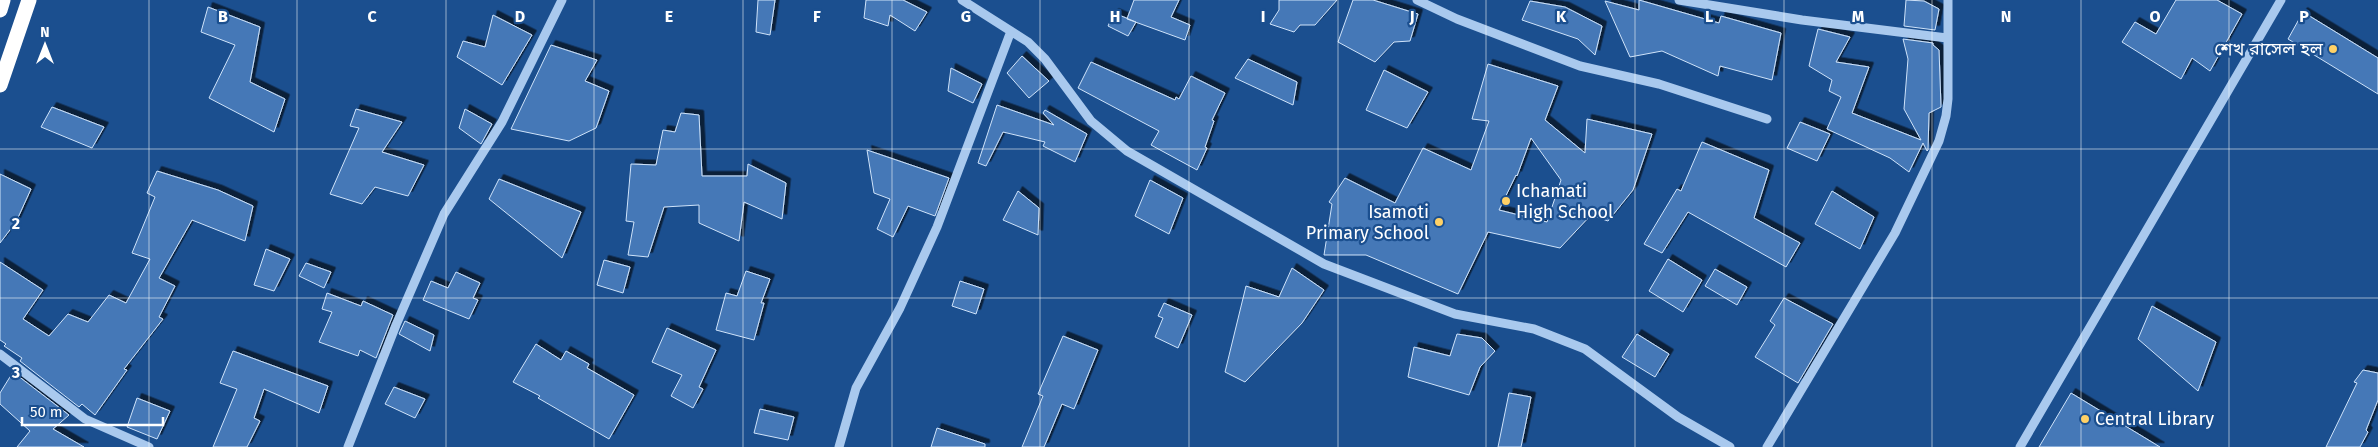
<svg xmlns="http://www.w3.org/2000/svg" width="2378" height="447" font-family="'Fira Sans','Noto Sans Bengali',sans-serif">
	<style>
		.building { fill: #4478b7; stroke: #cfe3fa; fill-rule: evenodd; filter: url(#shadow) }
		.lines { fill: none; stroke-linecap: round; stroke-linejoin: round }
		.minor { stroke: #a9c9ee; stroke-width: 9 }
		.highway { stroke: #fff; stroke-width: 15 }
		.grid { fill: none; stroke: #fff; stroke-width: 1; stroke-opacity: 0.55 }
		.poi-dot { fill: #ffd166; stroke: #1b4f8f; stroke-width: 2 }
		.labels { text-anchor: middle; stroke-width: 4.5; stroke-linejoin: round; paint-order: stroke }
		.poi-label { font-size: 18px; fill: #fff; stroke: #1b4f8f; text-anchor: end }
		.grid-label { font-size: 16px; text-anchor: middle; font-weight: bold; fill: #fff; stroke: #1b4f8f; stroke-width: 4.5; stroke-linejoin: round; paint-order: stroke }
	</style>
	<defs>
		<filter id="shadow"><feDropShadow dx="4.5" dy="-4.5" stdDeviation="0" flood-color="#0009"/></filter>
	</defs>
	<rect width="100%" height="100%" fill="#1b4f8f"/>
	<path class="building" d="M758 0H775L770 35 756 32Z
		M866 0H903L927 12 915 31 890 15 888 26 864 18Z
		M1134 0H1179L1171 17 1190 25 1185 40 1127 19Z
		M1279 0H1337L1315 25H1300L1294 32 1270 24 1279 10Z
		M1353 0H1373L1418 14 1410 41 1394 42 1375 62 1338 42Z
		M1639 0 1719 23 1721 16 1781 33 1772 80 1720 66 1718 76 1662 51 1630 57 1605 1 1639 10Z
		M1906 0 1924 1 1939 9 1935 30 1904 26Z
		M2176 0H2217L2242 14 2210 71 2192 58 2181 79 2122 42 2135 22 2156 34Z
		M1530 1 1565 7 1602 26 1595 55 1578 39 1522 20Z
		M208 7 260 27 250 82 285 99 274 132 209 98 235 45 201 32Z
		M2303 12 2378 58V94L2288 39Z
		M1114 13 1136 22 1128 36 1108 26Z
		M493 15 532 35 502 85 457 57 463 41 485 47Z
		M1818 29 1850 37 1836 62 1869 67 1852 113 1921 140 1904 109 1908 59 1903 39 1933 43V45L1939 50 1941 107 1929 113 1928 150 1927 151 1923 143 1909 172 1890 158 1827 129 1841 97 1829 91 1832 80 1809 66Z
		M551 45 597 60 585 81 609 91 596 128 569 141 511 129Z
		M1022 56 1049 81 1029 98 1007 73Z
		M1248 59 1297 82 1293 105 1235 78Z
		M1091 62 1175 100 1176 97 1179 99 1191 76 1225 93 1212 120 1214 121 1205 147 1207 148 1197 170 1151 145 1159 131 1078 88Z
		M1488 64 1558 86 1545 120 1585 153 1587 119 1652 134 1633 190 1608 221 1591 215 1560 248 1488 232 1458 294 1366 255H1324L1332 204 1329 202 1345 178 1395 203 1423 148 1471 170 1489 121 1472 119ZM1531 138 1561 180 1547 222 1499 210 1516 175 1517 176Z
		M951 68 982 84 973 103 948 91Z
		M1384 70 1428 92 1407 128 1366 110Z
		M997 105 1054 125 1043 113 1045 110 1087 134 1075 162 1043 146 1045 142 1003 132 986 166 978 163Z
		M52 107 104 127 92 148 41 127Z
		M356 109 402 122 382 152 424 165 408 196 375 187 362 204 330 194 359 128 350 126Z
		M465 109 492 124 481 144 459 128Z
		M681 113 699 115 702 176H747L748 164 786 183 782 219 744 202 739 241 699 223V205L664 207 648 257 628 255 634 222 626 221 631 164 656 165 663 130 675 132Z
		M1800 122 1830 134 1817 161 1787 148Z
		M1702 142 1769 170 1754 218 1800 243 1786 267 1688 212 1662 253 1644 244 1677 189 1681 191Z
		M867 150 949 178 935 216 908 206 893 237 877 229 890 199 874 193Z
		M157 171 218 190 253 206 245 241 192 220 159 278 175 286 159 317 163 319 124 369 127 370 95 415 82 404 79 407 20 361 22 358 4 346 6 344 0 340V262L43 290 23 319 49 336 68 314 88 322 109 295 126 303 150 259 132 253 155 197 147 193Z
		M0 174 31 189 16 222 0 243Z
		M499 179 581 212 562 258 489 199Z
		M1150 180 1183 198 1169 234 1135 216Z
		M1018 191 1039 208 1038 235 1003 220Z
		M1832 191 1874 217 1860 249 1815 224Z
		M266 249 290 259 274 291 254 285Z
		M1668 259 1702 280 1683 312 1649 291Z
		M604 260 630 267 623 293 597 285Z
		M306 263 331 272 324 288 299 276Z
		M1292 268 1324 290 1302 323 1245 382 1225 372 1246 286 1279 297Z
		M1715 269 1747 287 1737 305 1705 286Z
		M746 271 770 279 761 303H764L754 340 716 330 726 293 737 296Z
		M456 272 480 283 473 298 478 300 469 319 423 300 431 281 448 288Z
		M960 281 984 289 976 314 952 306Z
		M327 293 361 306 363 301 393 315 376 358 360 350 358 356 319 342 332 312 322 309Z
		M1784 298 1833 324 1798 383 1755 357 1775 325 1770 321Z
		M1164 303 1192 315 1178 348 1155 337 1163 318 1158 316Z
		M2152 306 2216 342 2198 391 2138 339Z
		M405 321 434 335 430 351 399 334Z
		M667 328 716 350 699 387 703 389 693 408 671 396 682 375 652 362Z
		M1457 334 1482 338 1495 351 1480 367 1469 395 1408 377 1414 347 1450 356Z
		M1637 334 1669 354 1655 377 1622 357Z
		M1063 336 1098 350 1074 409 1062 404 1044 447H1022L1043 396 1038 394Z
		M536 344 561 360 566 351 589 364 587 368 634 395 609 439 538 398 540 396 513 382Z
		M233 351 328 386 319 413 264 389 254 418 260 421 247 447H213L237 389 220 383Z
		M2363 370 2378 373V400L2366 430 2368 432 2360 447H2326L2357 383 2354 382Z
		M13 372 69 415 53 429 84 447H17L30 431 0 404V393Z
		M394 387 425 399 415 418 385 404Z
		M1509 393 1531 397 1521 447H1498Z
		M2071 393 2160 447H2039Z
		M137 398 170 411 157 439 127 427Z
		M760 409 794 417 788 440 754 433Z
		M937 428 985 444V447H931Z"/>
	<g class="lines">
		<path class="minor" d="M962 0 1028 42 1045 59 1091 121 1127 151 1324 264 1455 314 1534 329 1585 349 1678 417 1730 447
			M1417 0 1457 19 1580 66 1659 84 1767 119
			M1679 0 1802 20 1947 38
			M0 354 85 419 149 447
			M348 447 396 325 444 214 502 122 562 0
			M839 447 856 388 900 308 937 227 1011 31
			M1767 447 1895 233 1939 141 1946 116 1948 99V0
			M2020 447 2281 0"/>
		<path class="highway" d="M0 10 3 0
			M0 85 29 0"/>
	</g>
	<path class="grid" d="M149 0V447M297 0V447M446 0V447M594 0V447M743 0V447M892 0V447M1040 0V447M1189 0V447M1338 0V447M1486 0V447M1635 0V447M1784 0V447M1932 0V447M2081 0V447M2229 0V447M0 149H2378M0 298H2378"/>
	<g class="poi-dot">
		<circle cx="2333" cy="49" r="5"/>
		<circle cx="1506" cy="201" r="5"/>
		<circle cx="1439" cy="222" r="5"/>
		<circle cx="2085" cy="419" r="5"/>
	</g>
	<g class="labels">
		<g class="poi-label">
			<text x="2323" y="55">শেখ রাসেল হল</text>
			<text x="1516" y="197" text-anchor="start">Ichamati<tspan x="1516" dy="21">High School</tspan></text>
			<text x="1429" y="218">Isamoti<tspan x="1429" dy="21">Primary School</tspan></text>
			<text x="2095" y="425" text-anchor="start">Central Library</text>
		</g>
	</g>
	<g class="grid-label">
		<text x="223" y="22">B</text>
		<text x="372" y="22">C</text>
		<text x="520" y="22">D</text>
		<text x="669" y="22">E</text>
		<text x="817" y="22">F</text>
		<text x="966" y="22">G</text>
		<text x="1115" y="22">H</text>
		<text x="1263" y="22">I</text>
		<text x="1412" y="22">J</text>
		<text x="1561" y="22">K</text>
		<text x="1709" y="22">L</text>
		<text x="1858" y="22">M</text>
		<text x="2006" y="22">N</text>
		<text x="2155" y="22">O</text>
		<text x="2304" y="22">P</text>
		<text x="16" y="229">2</text>
		<text x="16" y="378">3</text>
	</g>
	<g transform="translate(45 45)" stroke="#1b4f8f" stroke-width="4" paint-order="stroke">
	<path d="M0-4L9 19L0 12L-9 19Z" fill="#ffffff"/>
	<text y="-8" font-size="14" font-weight="bold" text-anchor="middle" fill="#ffffff">N</text>
	</g>
	<path d="M22 417v8h141v-8" fill="none" stroke="#ffffff" stroke-width="2.5"/>
	<text x="30" y="417" font-size="15" fill="#ffffff" stroke="#1b4f8f" stroke-width="4" paint-order="stroke">50 m</text>
</svg>
